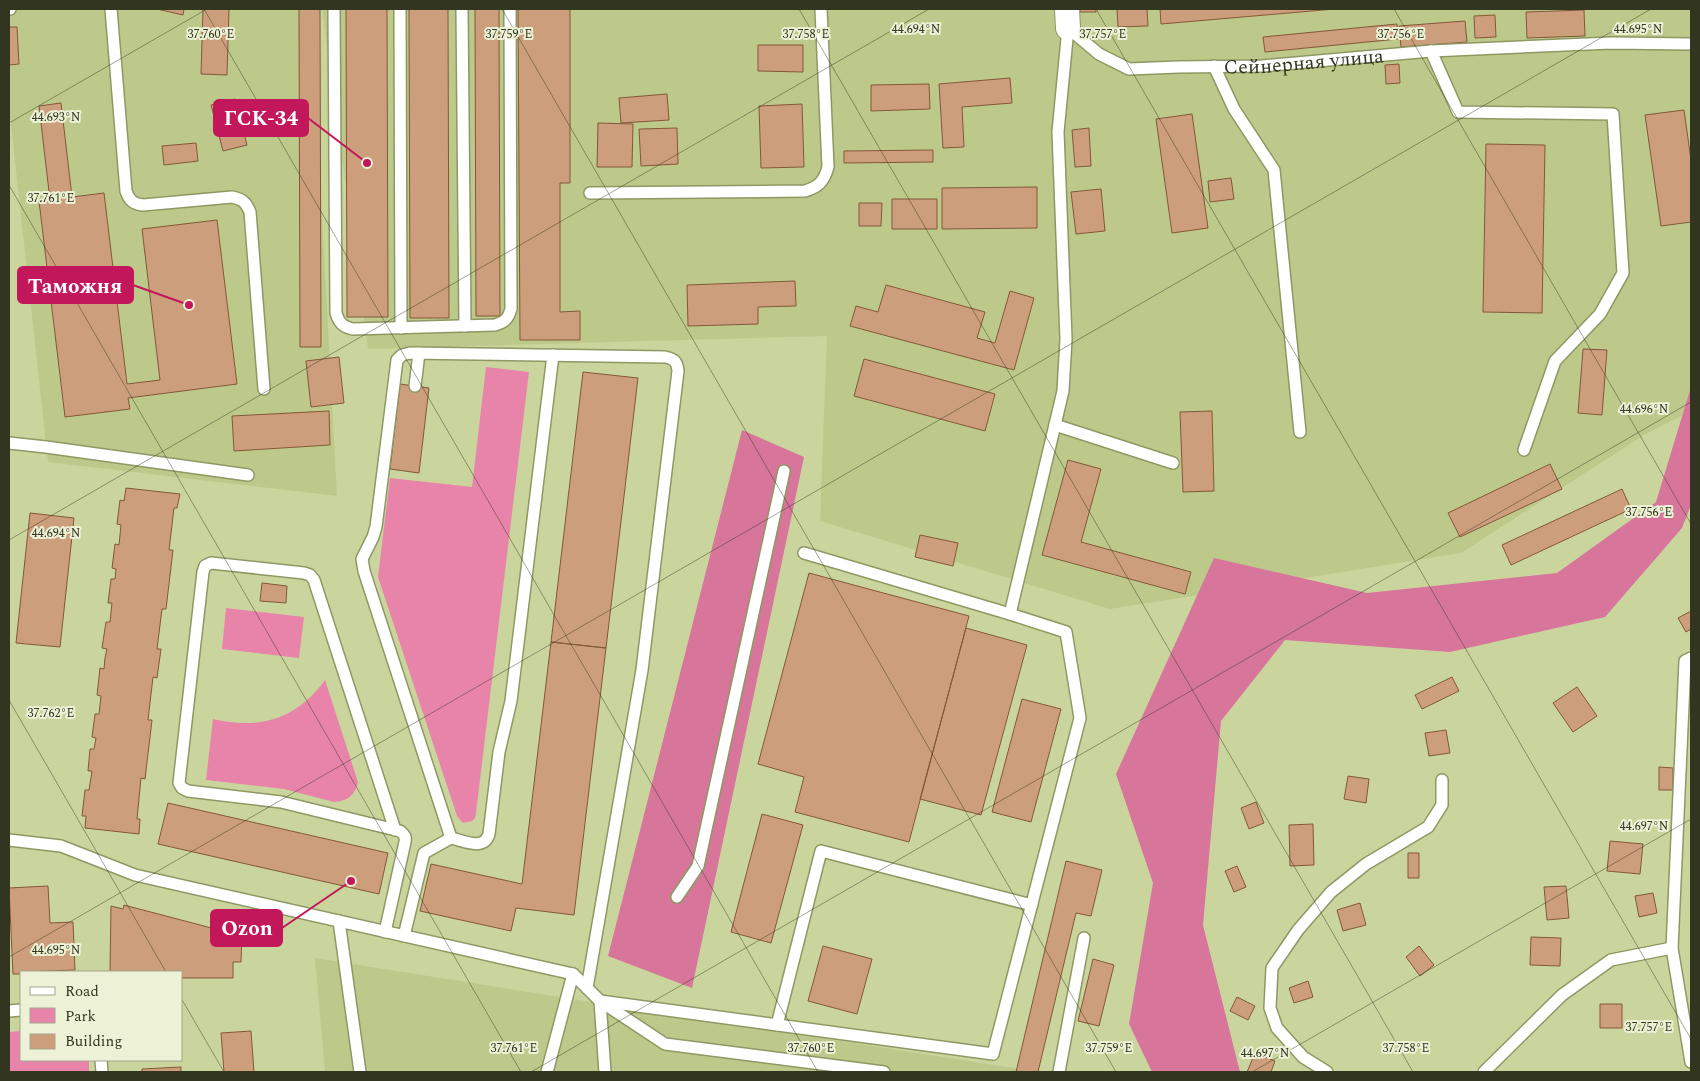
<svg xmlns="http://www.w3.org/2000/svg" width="1700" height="1081" font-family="Spectral,serif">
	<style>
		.built { fill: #bdc98a }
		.green { fill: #e884aa }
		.forest { fill: #d7759b }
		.building { fill: #cd9e7c; stroke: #835838 }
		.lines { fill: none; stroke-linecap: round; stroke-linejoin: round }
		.service-casing { stroke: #8e9863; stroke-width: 14 }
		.minor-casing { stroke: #8e9863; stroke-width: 26 }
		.service { stroke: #fff; stroke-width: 11 }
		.minor { stroke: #fff; stroke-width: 24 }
		.ticks { fill: none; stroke: #32351f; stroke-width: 1; stroke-opacity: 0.45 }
		.labels { text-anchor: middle; stroke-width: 4; stroke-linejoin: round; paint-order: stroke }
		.street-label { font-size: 20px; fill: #32351f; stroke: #edf2d7 }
		.ticks-label { font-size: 12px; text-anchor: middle; fill: #32351f; stroke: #edf2d7; stroke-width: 4; stroke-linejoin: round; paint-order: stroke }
		.leader { fill: none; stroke: #c2185b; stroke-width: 2 }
		.callout-dot { fill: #c2185b; stroke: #edf2d7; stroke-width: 2 }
		.callout { fill: #c2185b; stroke: #c2185b; stroke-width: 2 }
		.callout-label { font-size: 21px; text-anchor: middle; font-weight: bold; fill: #fff }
	</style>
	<rect width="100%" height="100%" fill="#cad59e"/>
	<path class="built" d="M9 9H311L337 496 48 462 9 106Z
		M322 9H1691V411L1644 435 1461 553 1110 609 820 521 827 336 368 349Z
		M315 958 585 1001 1039 1072H325Z"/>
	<path class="green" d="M486 367 529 372 476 813 475 818 472 821 463 823 457 816 378 577 390 478 472 487Z
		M226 608 304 617 299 658 222 649Z
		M325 680 358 782C355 795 348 801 334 802L284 789 206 780 213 719C260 730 297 719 325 680Z
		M21 1031V1060H89V1072H9V1032Z"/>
	<path class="forest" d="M1691 387V505L1682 528 1605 617 1450 652 1285 640 1221 721 1203 925 1240 1072H1152L1129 1024 1153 883 1116 774 1214 558 1367 593 1557 573 1656 502Z
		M742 430 804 457 692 988 608 956Z"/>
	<path class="building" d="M157 9H184L183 15Z
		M203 9H229L227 75 201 74Z
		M299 9H320L321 347H300Z
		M346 9H387L388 317H347Z
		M409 9H448L449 318H410Z
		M475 9H499L500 316H476Z
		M518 9H570V183H560V312L580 311V340H520Z
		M1080 9H1096V12H1080Z
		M1117 9H1147L1148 26 1118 27Z
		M1160 9H1335L1161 24Z
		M1584 10 1585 36 1527 38 1526 12Z
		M1495 15 1496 37 1475 38 1474 16Z
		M1465 21 1467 42 1401 47 1399 26Z
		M1397 24 1398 39 1265 52 1263 37Z
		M9 27H17L19 64 9 65Z
		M758 45H803V72L758 71Z
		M1399 64 1400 83 1386 84 1385 65Z
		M1010 78 1012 103 962 107 964 147 943 148 939 84Z
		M929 84 930 109 871 111V85Z
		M667 94 669 120 621 123 619 98Z
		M235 99 247 145 223 151 211 105Z
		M61 103 72 197 104 193 127 384 160 380 142 229 217 220 237 384 128 398 130 409 65 417 39 201 50 200 39 106Z
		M802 104 804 167 761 168 759 106Z
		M1684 110 1691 160V222L1661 226 1645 115Z
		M1192 114 1208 228 1172 233 1156 119Z
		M598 123 633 124 632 167H597Z
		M677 128 678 164 641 166 639 129Z
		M1089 128 1091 166 1075 167 1072 130Z
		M196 143 198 161 164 165 162 146Z
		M1486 144 1545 145 1542 313 1483 312Z
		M933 150V162L844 163V151Z
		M1231 178 1234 199 1210 202 1208 181Z
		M1037 187V228L942 229V188Z
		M1101 189 1105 231 1076 234 1071 192Z
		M892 199H937V229H892Z
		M859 203H882L881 226H859Z
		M795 281 796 306 758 307V324L688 326 687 285Z
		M886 285 985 312 977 338 995 343 1010 291 1034 298 1014 370 850 326 856 306 878 312Z
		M1583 349 1607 350 1602 415 1578 413Z
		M339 357 344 403 311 407 306 361Z
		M864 359 995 394 985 431 854 396Z
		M583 372 638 378 606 648 551 642Z
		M400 384 429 388 419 473 390 469Z
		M329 411 330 445 234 451 232 416Z
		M1212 411 1214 491 1183 492 1180 412Z
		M1068 460 1101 469 1081 542 1191 572 1185 594 1042 555Z
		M1550 464 1562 489 1460 537 1448 513Z
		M126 488 180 494 177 508H174L169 550H173L166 609H162L157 649H161L157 678 153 677 148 720H152L145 779 141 778 137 819H140L139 834 85 828 86 816H82L85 790H89L92 771H88L90 749H94L96 738 92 737 95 714H99L101 696 97 695 100 668 104 669 105 658 107 649 102 648 106 622H110L112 603H108L111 579H115L116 569 112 568 115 544 119 545 121 525 117 524 120 500 124 501Z
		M1622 489 1631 509 1511 565 1502 545Z
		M30 513 74 518 60 647 16 643Z
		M920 535 958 543 953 566 915 557Z
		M809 573 969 616 909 842 795 812 804 777 758 764Z
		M262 583 287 586 286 603 260 601Z
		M1691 611V629L1686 632 1678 618Z
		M966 628 1027 645 981 815 920 799Z
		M551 642 606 648 574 915 516 908 511 931 420 911 431 864 522 884Z
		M1452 677 1459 691 1422 709 1415 695Z
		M1577 687 1597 716 1573 732 1553 703Z
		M1022 699 1061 709 1031 822 992 812Z
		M1446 730 1450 753 1429 756 1425 733Z
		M1659 767 1673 768V790H1659Z
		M1348 776 1369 779 1366 803 1344 799Z
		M1256 802 1264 823 1249 829 1241 808Z
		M168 803 388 853 379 894 158 844Z
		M762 814 803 825 771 943 731 932Z
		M1313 824 1314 865 1290 866 1289 825Z
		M1610 841 1643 844 1640 874 1607 871Z
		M1408 853H1419V878H1408Z
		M1066 861 1102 870 1091 916 1076 913 1038 1072H1016Z
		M1237 866 1246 887 1234 892 1225 871Z
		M48 886 50 923 73 922 75 970 21 972V974H13L9 888Z
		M1566 886 1569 918 1547 920 1544 887Z
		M1653 893 1657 913 1639 917 1635 896Z
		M1360 903 1366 925 1343 931 1337 910Z
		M124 905 242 936 241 962H233V978H181V972H110L111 906 123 909Z
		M1531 937 1561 938 1560 966 1530 965Z
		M823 946 872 959 857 1014 808 1001Z
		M1419 946 1434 965 1420 976 1406 957Z
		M1093 959 1114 965 1099 1026 1078 1021Z
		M1308 981 1313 997 1294 1003 1289 988Z
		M1237 997 1255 1006 1248 1020 1230 1011Z
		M1600 1004H1622V1028H1600Z
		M251 1031 254 1072H224L221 1033Z
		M1255 1053 1275 1061 1271 1072H1247Z
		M181 1067V1072H142V1069Z"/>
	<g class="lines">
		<g class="service-casing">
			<g id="service">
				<path d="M9 9H10"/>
				<path d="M111 9 126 191C129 200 133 204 143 205L232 197C242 199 246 202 250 212L264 389"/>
				<path d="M334 9 336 313C339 323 343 327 353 329L495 325C505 322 508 319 511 309L510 9"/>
				<path d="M400 9 401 328"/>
				<path d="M462 9 465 326"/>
				<path id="s1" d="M1068 28 1099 54 1129 69 1178 67 1262 66 1431 51 1611 43 1691 44"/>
				<path d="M1431 51 1458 112 1613 114 1623 273 1600 314 1555 361 1524 450"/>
				<path d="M1214 66 1234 109 1274 170 1300 432"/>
				<path d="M590 193 805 191C819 187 824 181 828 167L821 9"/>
				<path d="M415 386 419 353"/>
				<path d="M1055 425 1173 463"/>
				<path d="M9 443 46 447 248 475"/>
				<path d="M1010 614 1063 391 1066 339 1058 132 1068 28"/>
				<path d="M1691 658 1685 661 1672 948 1691 1062"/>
				<path d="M451 838 364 571 362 559 373 537 376 527 397 360 402 355 410 353 665 357C674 359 677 361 678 371L642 670 587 988"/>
				<path d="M9 840 61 846 135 875 573 974 600 1001 665 1044 884 1072"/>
				<path d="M677 897 698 866 784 471"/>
				<path d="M339 921 360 1072"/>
				<path d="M385 932 405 842C406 837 405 835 400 831L281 802 188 791 182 788 179 783 203 572 205 566 211 563 304 573 310 575 314 580 395 830"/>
				<path d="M404 936 424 853 451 838C464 841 484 851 489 834L499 752 511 701 553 355"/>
				<path d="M600 1001 993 1054 1080 718 1066 632 1010 614 804 553"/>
				<path d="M600 1001 605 1072"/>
				<path d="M9 1011 21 1010"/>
				<path d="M777 1025 821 851 1032 905"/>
				<path d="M101 1060 102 1072"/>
				<path d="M547 1072 573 974"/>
				<path d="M1059 1072 1084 938"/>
				<path d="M1327 1072 1303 1057 1277 1028 1270 1008 1272 968 1298 930 1331 892 1366 864 1428 827 1442 805V780"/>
				<path d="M1484 1072 1562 995 1611 960 1672 948"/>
			</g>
		</g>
		<g class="minor-casing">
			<path id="minor" d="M1067 9 1068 28"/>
		</g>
		<use href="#service" class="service"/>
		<use href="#minor" class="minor"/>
	</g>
	<path class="ticks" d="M204 9 818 1072M502 9 1116 1072M799 9 1413 1072M1096 9 1691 1039M1394 9 1691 524M9 123 207 9M9 185 521 1072M9 540 929 9M9 700 166 972M9 957 1651 9M181 998 224 1072M531 1072 1691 402M1252 1072 1691 819"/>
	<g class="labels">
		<g class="street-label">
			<text dy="7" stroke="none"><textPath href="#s1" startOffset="249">Сейнерная улица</textPath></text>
		</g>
	</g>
	<g class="ticks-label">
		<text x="916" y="33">44.694°N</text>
		<text x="1638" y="33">44.695°N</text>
		<text x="211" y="38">37.760°E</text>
		<text x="509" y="38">37.759°E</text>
		<text x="806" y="38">37.758°E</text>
		<text x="1103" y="38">37.757°E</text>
		<text x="1401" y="38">37.756°E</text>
		<text x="56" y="121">44.693°N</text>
		<text x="51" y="202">37.761°E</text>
		<text x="1644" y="413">44.696°N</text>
		<text x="1649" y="516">37.756°E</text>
		<text x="56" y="537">44.694°N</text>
		<text x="51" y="717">37.762°E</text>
		<text x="1644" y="830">44.697°N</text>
		<text x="56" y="954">44.695°N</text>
		<text x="1649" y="1031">37.757°E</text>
		<text x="514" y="1052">37.761°E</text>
		<text x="811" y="1052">37.760°E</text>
		<text x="1109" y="1052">37.759°E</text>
		<text x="1406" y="1052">37.758°E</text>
		<text x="1265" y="1057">44.697°N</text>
	</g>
	<path class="leader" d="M367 163L308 118M189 305L133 285M351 881L282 928"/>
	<g class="callout-dot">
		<circle cx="367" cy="163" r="5"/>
		<circle cx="189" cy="305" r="5"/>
		<circle cx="351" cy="881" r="5"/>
	</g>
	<g class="callout">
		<rect x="214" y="100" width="94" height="36" rx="5"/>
		<rect x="18" y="267" width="115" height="36" rx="5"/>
		<rect x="211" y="910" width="71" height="36" rx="5"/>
	</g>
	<g class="callout-label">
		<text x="261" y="125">ГСК-34</text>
		<text x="75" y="293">Таможня</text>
		<text x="247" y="935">Ozon</text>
	</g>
	<rect width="1700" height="1081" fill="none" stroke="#32351f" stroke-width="20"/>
	<rect x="20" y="971" width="162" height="90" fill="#edf2d7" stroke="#a2a68d"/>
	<rect x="30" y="987" width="25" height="8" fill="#ffffff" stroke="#a2a68d"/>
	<text x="65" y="996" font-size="15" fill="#32351f">Road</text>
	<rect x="30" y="1008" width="25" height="15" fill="#e884aa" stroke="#a2a68d"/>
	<text x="65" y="1021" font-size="15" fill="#32351f">Park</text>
	<rect x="30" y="1034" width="25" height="15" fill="#cd9e7c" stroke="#a2a68d"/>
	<text x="65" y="1046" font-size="15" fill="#32351f">Building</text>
</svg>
